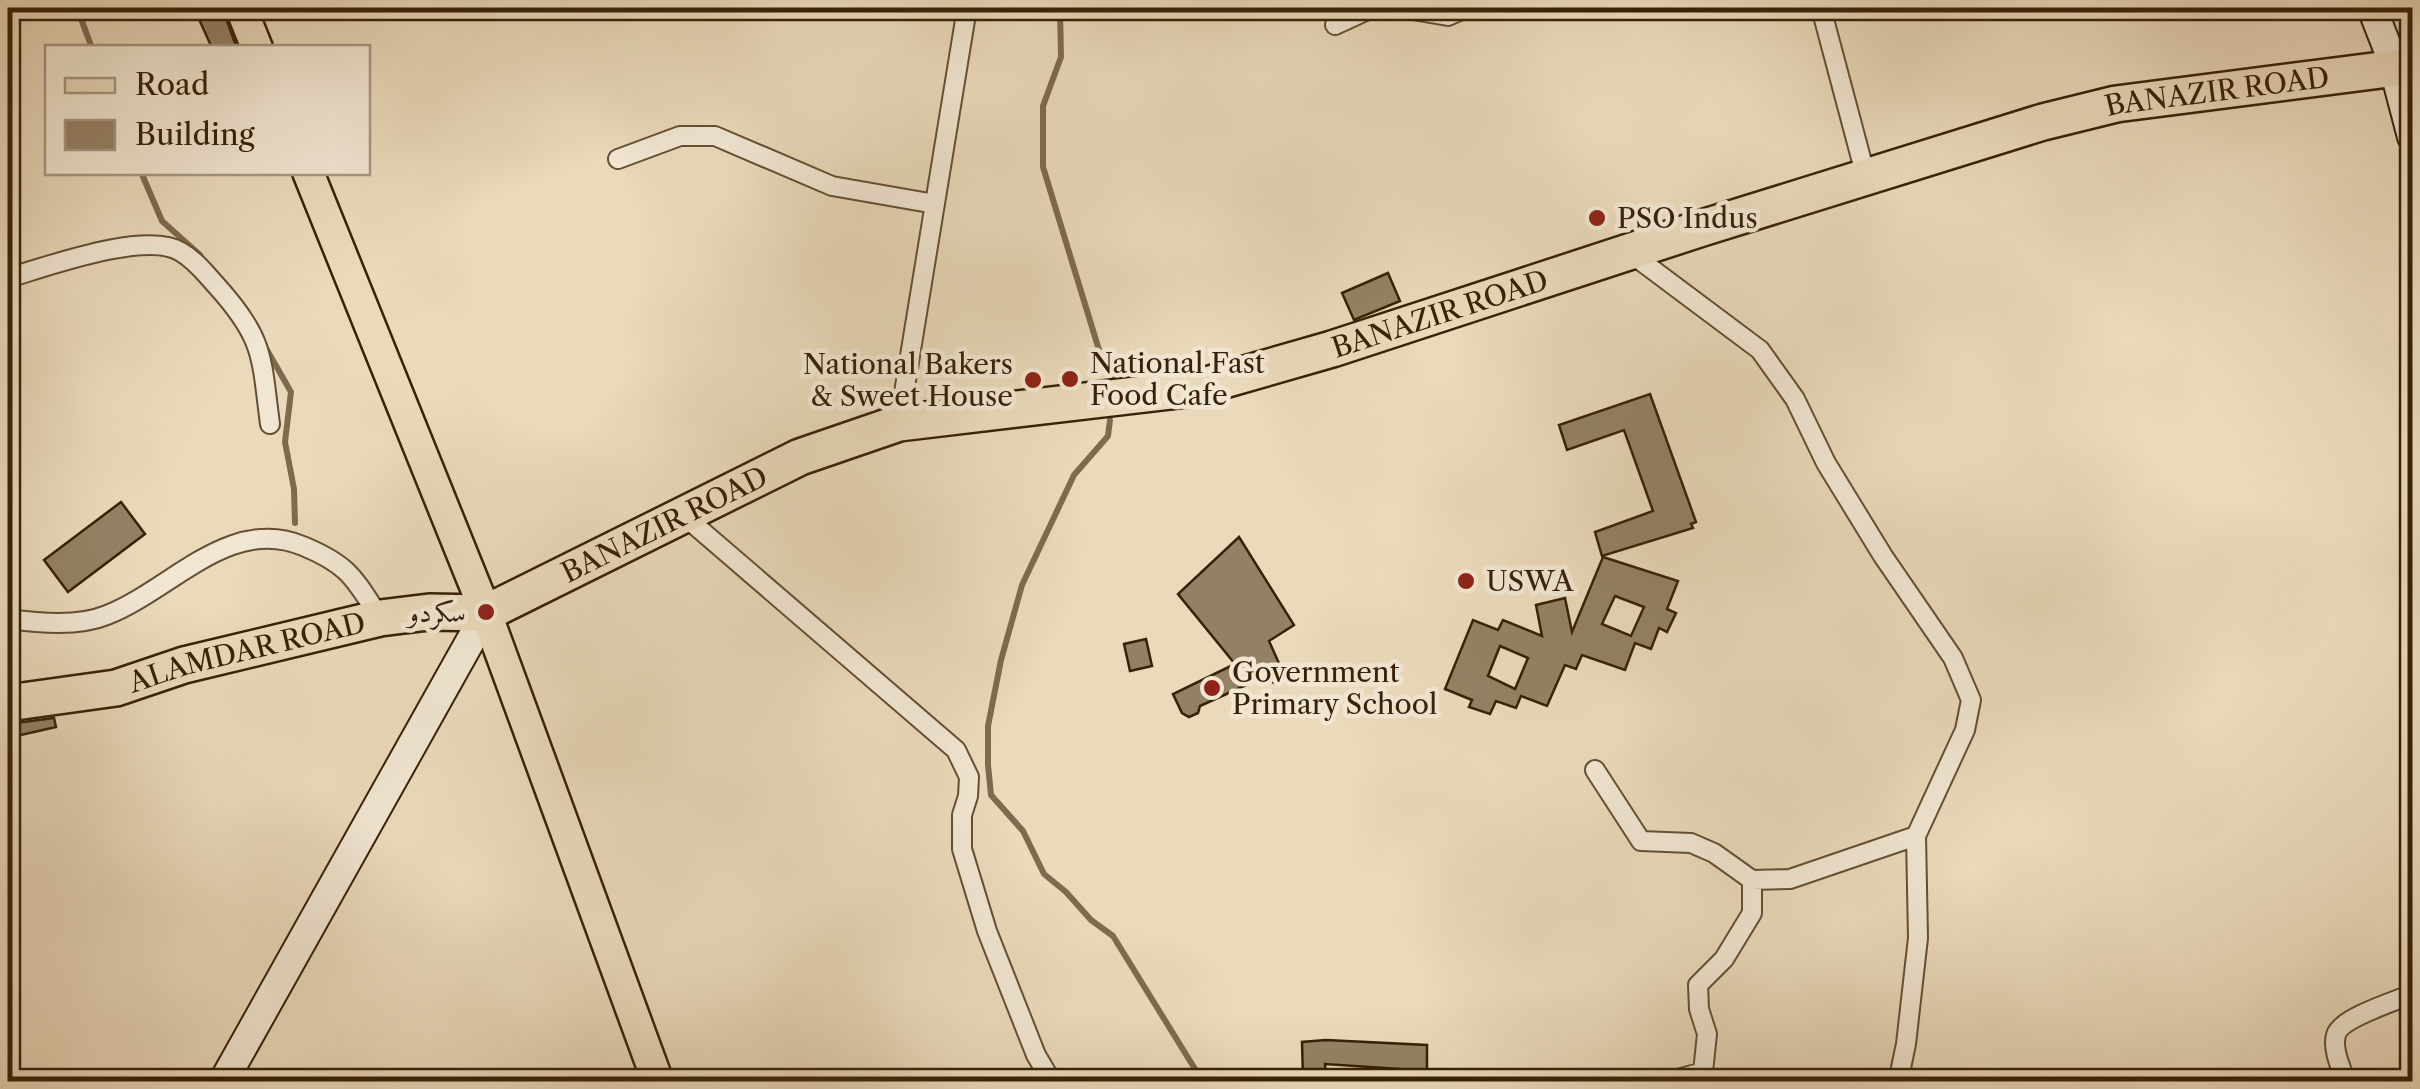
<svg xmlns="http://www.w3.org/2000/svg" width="2420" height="1089" font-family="'Libre Caslon Text',Amiri,serif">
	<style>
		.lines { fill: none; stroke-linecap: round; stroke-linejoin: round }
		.stream { stroke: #7e6a4e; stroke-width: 6 }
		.building { fill: #948165; stroke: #372108; stroke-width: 2.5; fill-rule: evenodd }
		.street-casing { stroke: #644f34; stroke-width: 22 }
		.secondary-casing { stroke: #372108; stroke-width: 32 }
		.primary-casing { stroke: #372108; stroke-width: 35 }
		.highway-casing { stroke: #372108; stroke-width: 40 }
		.street { stroke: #f1e6d2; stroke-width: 18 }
		.secondary { stroke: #f1e6d2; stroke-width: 28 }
		.primary { stroke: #ead9ba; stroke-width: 30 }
		.highway { stroke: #ead9ba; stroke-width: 35 }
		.poi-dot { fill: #8f2418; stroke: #f1e6d2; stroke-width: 4 }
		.labels { text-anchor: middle; stroke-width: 9; stroke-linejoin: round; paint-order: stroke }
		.street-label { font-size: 28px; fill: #372108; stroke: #f1e6d2 }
		.poi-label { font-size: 28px; fill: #372108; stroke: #f1e6d2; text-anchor: start }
	</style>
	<rect width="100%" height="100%" fill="#ead9ba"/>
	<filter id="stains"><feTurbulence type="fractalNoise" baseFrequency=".002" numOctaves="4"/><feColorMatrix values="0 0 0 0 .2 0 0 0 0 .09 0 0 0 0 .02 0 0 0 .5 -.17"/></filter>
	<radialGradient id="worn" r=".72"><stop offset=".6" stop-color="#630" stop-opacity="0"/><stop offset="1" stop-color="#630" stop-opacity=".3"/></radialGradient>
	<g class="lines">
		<path class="stream" d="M77 8 92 48
			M1060 8 1061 57 1043 106V167L1103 363 1114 381
			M141 172 162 221 200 255
			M263 343 291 392 285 442 294 489 295 523
			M1110 420 1108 436 1074 475 1022 585 1001 660 988 726V765L991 795 1023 831 1044 874 1066 892 1091 920 1113 936 1203 1082"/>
	</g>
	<path class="building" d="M194 8H222L237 48H212Z
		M1388 273 1400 301 1354 320 1342 293Z
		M1650 394 1696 522 1691 524 1693 528 1602 556 1595 532 1653 511 1624 430 1567 450 1559 425Z
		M121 502 145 534 68 592 44 560Z
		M1239 537 1294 625 1269 641 1282 670 1280 678 1274 683 1265 678 1255 681 1200 706 1198 713 1189 717 1182 713 1173 694 1235 664 1178 594Z
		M1603 557 1678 581 1667 609 1676 613 1667 632 1659 628 1651 649 1635 643 1625 670 1582 655 1576 669 1565 665 1547 706 1521 696 1516 708 1496 701 1490 714 1469 707 1472 700 1445 689 1473 620 1498 630 1503 620 1542 636 1536 605 1565 598 1572 632ZM1615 596 1644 607 1631 636 1602 624ZM1500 646 1528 658 1515 689 1488 676Z
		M1146 639 1152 666 1130 671 1124 644Z
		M54 718 56 727 8 738V724Z
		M1326 1040 1427 1045V1082H1399V1069L1325 1064 1326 1076 1303 1077 1302 1042Z"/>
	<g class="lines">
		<g class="street-casing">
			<path id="street" d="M1401 8 1448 16 1466 8
				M1821 8 1866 177
				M1335 25 1372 8
				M618 159 680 136H715L832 186 935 204
				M1629 252 1760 350 1795 399 1826 463 1883 556 1953 658 1971 700 1965 730 1916 836 1918 938 1906 1044 1898 1082
				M8 278C46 267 146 230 181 252 195 260 205 273 215 284 265 339 261 356 270 424
				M899 423 967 8
				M683 515 956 750 969 777 968 796 962 815V849L987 931 1036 1055 1052 1082
				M8 619C39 623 78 627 107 615 171 590 230 515 303 546 349 565 354 578 380 618
				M1595 770 1641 841 1691 843 1714 853 1752 880 1790 879 1916 836
				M1681 1082V1078L1703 1072 1707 1034 1699 1009 1698 985 1724 959 1752 913V880
				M2346 1082C2341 1068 2332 1049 2336 1035 2340 1018 2396 1001 2412 994"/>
		</g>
		<g class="secondary-casing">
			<path id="secondary" d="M2372 8 2391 57 2412 137
				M223 1082 486 613"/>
		</g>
		<g class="primary-casing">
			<path id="primary" d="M241 8 257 48
				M308 172 486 613 658 1082"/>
		</g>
		<g class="highway-casing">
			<g id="highway">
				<path id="s1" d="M8 703 116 688 184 665 380 618 429 612 486 613 800 457 899 423 1196 388 1332 349 1702 228 2043 122 2116 104 2412 66"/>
			</g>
		</g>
		<use href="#street" class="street"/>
		<use href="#secondary" class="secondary"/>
		<use href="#primary" class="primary"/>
		<use href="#highway" class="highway"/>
	</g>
	<g class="poi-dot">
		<circle cx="1597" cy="218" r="10"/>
		<circle cx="1070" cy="379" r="10"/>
		<circle cx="1033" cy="380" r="10"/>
		<circle cx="1466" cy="581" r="10"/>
		<circle cx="486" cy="612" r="10"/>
		<circle cx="1212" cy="688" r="10"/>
	</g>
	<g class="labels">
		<g class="street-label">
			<text dy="10" stroke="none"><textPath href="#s1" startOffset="2308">BANAZIR ROAD</textPath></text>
			<text dy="10" stroke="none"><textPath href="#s1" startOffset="1498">BANAZIR ROAD</textPath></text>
			<text dy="10" stroke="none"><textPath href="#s1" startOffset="688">BANAZIR ROAD</textPath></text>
			<text dy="10" stroke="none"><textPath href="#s1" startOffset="245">ALAMDAR ROAD</textPath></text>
		</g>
		<g class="poi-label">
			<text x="1617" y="228">PSO Indus</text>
			<text x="1090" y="373">National Fast<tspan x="1090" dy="32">Food Cafe</tspan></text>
			<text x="1013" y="374" text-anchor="end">National Bakers<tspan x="1013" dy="32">&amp; Sweet House</tspan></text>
			<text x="1486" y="591">USWA</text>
			<text x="466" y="622" text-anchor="end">سکردو</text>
			<text x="1232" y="682">Government<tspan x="1232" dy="32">Primary School</tspan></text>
		</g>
	</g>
	<rect width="2420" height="1089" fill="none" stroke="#ead9ba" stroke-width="40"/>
	<rect x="10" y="10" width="2400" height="1069" fill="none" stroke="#372108" stroke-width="5"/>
	<rect x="20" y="20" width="2380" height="1049" fill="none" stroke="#372108" stroke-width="2.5"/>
	<rect x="45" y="45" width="325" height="130" fill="#f1e6d2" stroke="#a79781" stroke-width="2.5"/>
	<rect x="65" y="78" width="50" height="15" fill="#ead9ba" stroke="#a79781" stroke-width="2.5"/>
	<text x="135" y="95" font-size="30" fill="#372108">Road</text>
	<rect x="65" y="120" width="50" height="30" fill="#948165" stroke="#a79781" stroke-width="2.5"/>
	<text x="135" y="145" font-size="30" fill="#372108">Building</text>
	<rect width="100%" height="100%" filter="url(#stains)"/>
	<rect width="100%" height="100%" fill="url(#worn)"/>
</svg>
